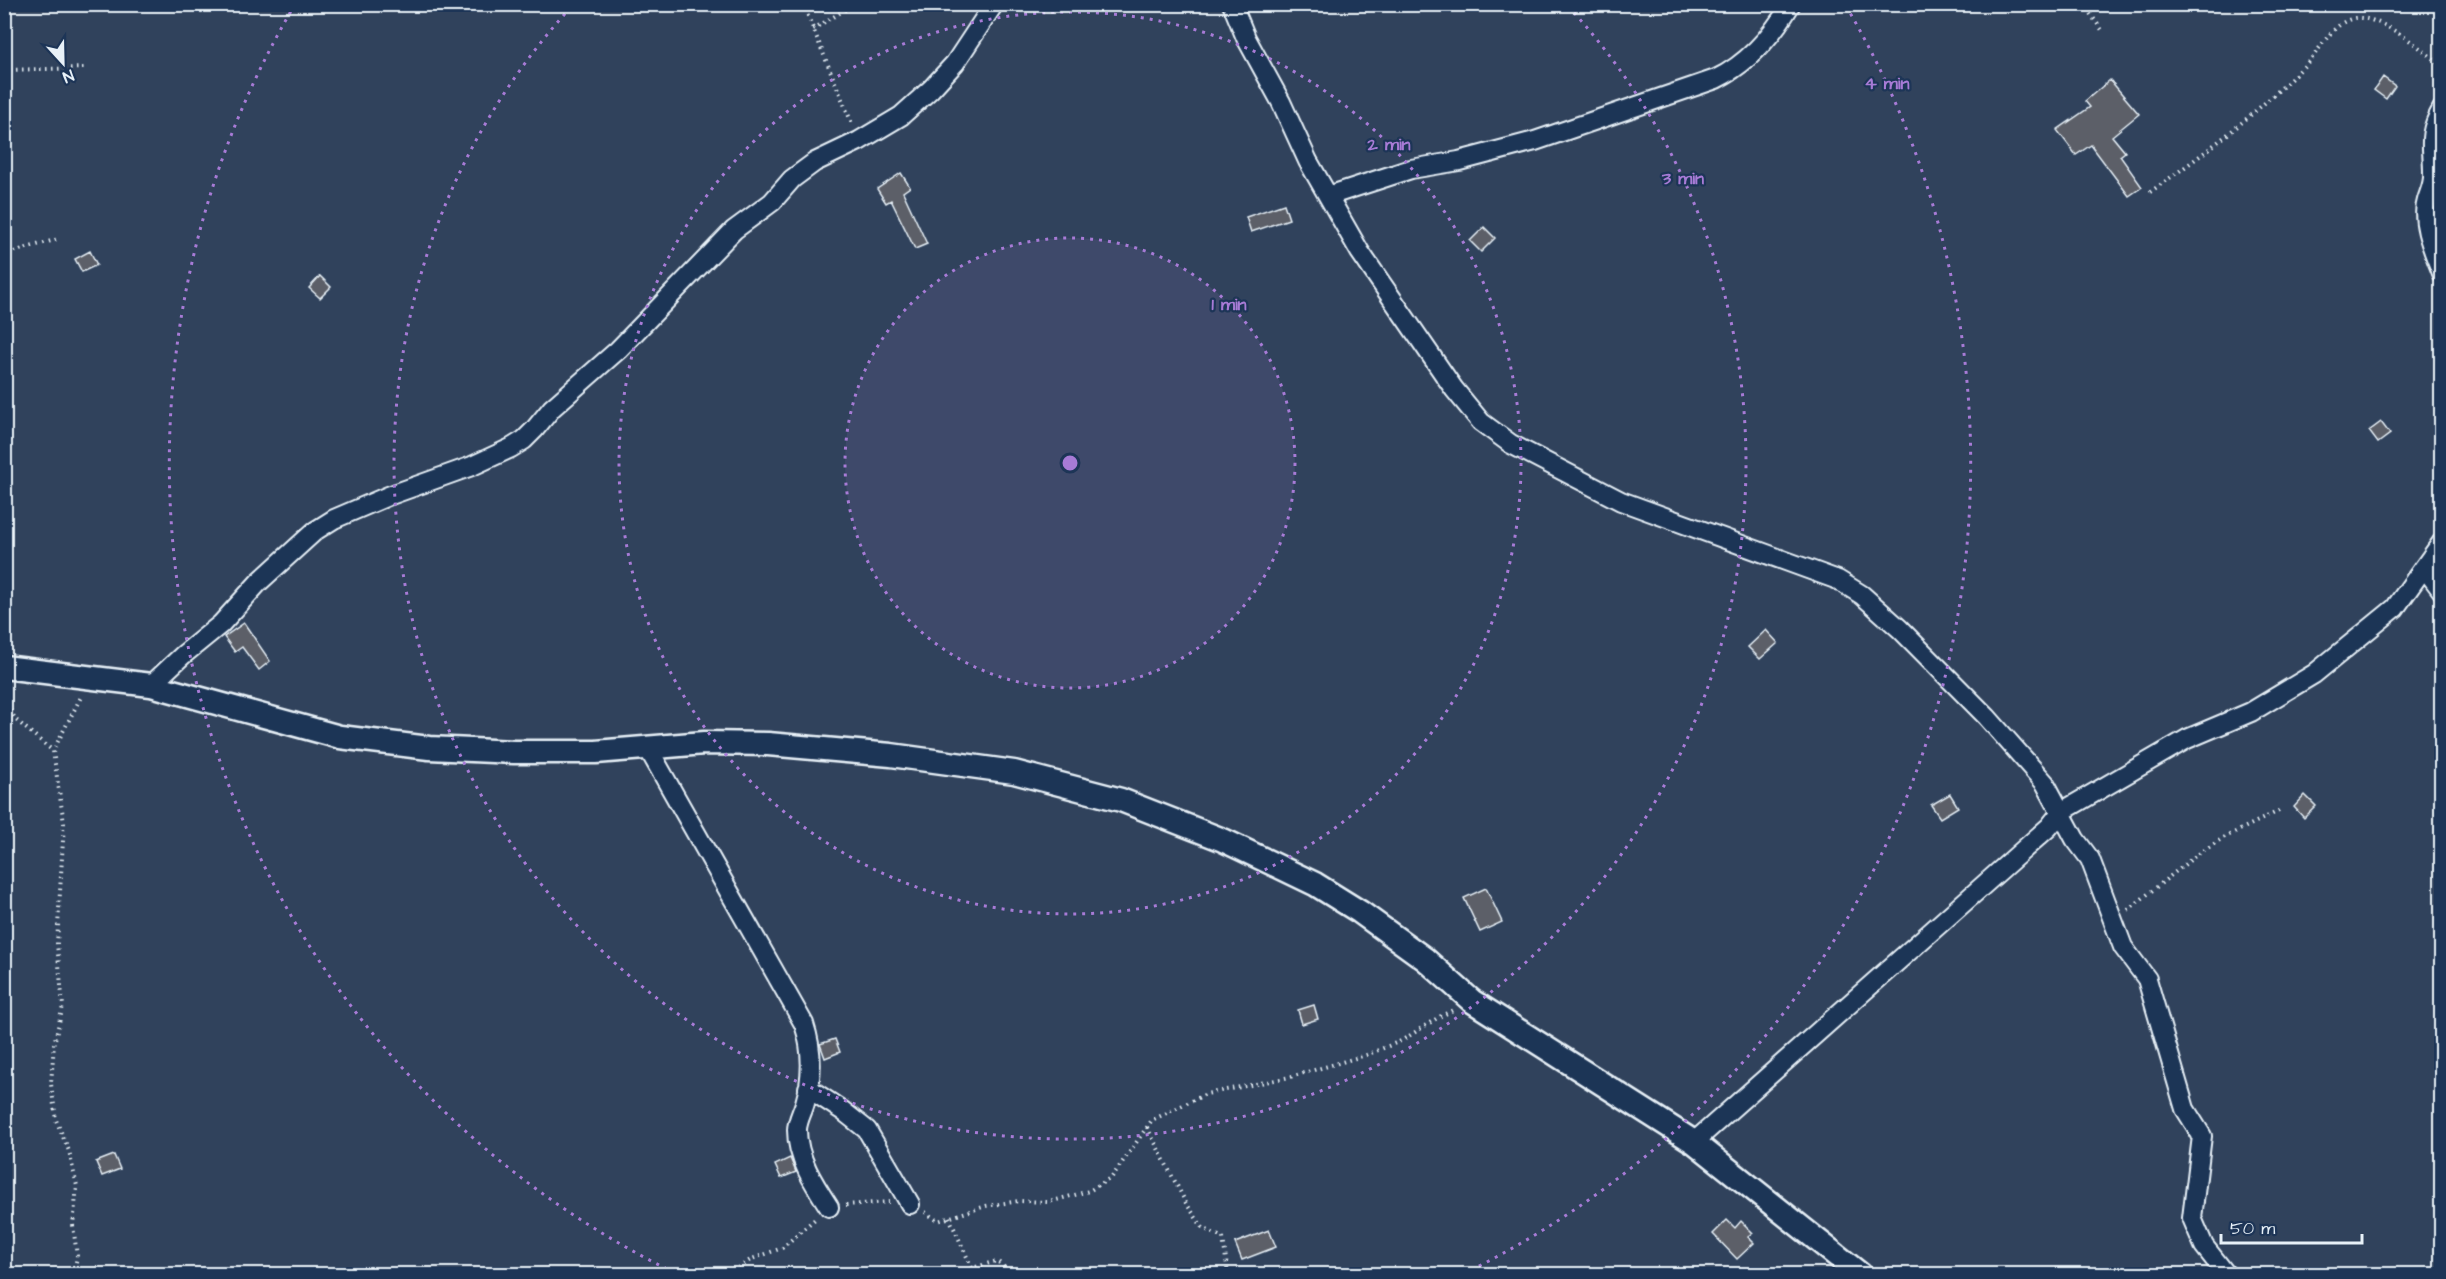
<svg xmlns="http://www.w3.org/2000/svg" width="2446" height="1279" font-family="'Architects Daughter',sans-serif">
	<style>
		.building { fill: #5c5f67; stroke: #e8f1f8; stroke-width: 1.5 }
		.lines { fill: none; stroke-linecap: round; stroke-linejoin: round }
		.minor-casing { stroke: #e8f1f8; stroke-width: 22 }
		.tertiary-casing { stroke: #e8f1f8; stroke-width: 27 }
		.path { stroke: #e8f1f8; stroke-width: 4; stroke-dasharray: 1.5 4.5; stroke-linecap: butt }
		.minor { stroke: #1d3557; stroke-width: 18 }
		.tertiary { stroke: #1d3557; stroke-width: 22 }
		.ring { fill: none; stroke: #a77bd6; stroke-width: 3; stroke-dasharray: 3 6 }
		.centre { fill: #a77bd6; stroke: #1d3557; stroke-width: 3 }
		.ring-label { font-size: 18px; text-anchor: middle; font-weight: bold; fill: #a77bd6; stroke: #1d3557; stroke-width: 4.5; stroke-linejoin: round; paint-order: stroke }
	</style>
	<rect width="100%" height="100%" fill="#30425c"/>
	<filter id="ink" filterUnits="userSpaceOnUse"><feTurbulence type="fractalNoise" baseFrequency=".0167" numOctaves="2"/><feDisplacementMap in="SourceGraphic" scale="12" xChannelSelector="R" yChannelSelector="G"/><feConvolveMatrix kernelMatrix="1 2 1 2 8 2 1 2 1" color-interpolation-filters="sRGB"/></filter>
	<g filter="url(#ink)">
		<path class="building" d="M2383 77 2395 86 2386 99 2374 90Z
			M2110 80 2139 114 2112 136 2125 152 2120 156 2142 187 2129 196 2091 145 2076 155 2057 130 2090 107 2085 101Z
			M901 173 910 187 903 192 927 244 915 249 891 200 886 203 877 189Z
			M1284 204 1289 219 1251 232 1246 217Z
			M1484 227 1495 238 1481 252 1470 241Z
			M90 251 97 265 82 272 75 259Z
			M320 276 331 287 320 298 309 288Z
			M2381 422 2390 434 2378 443 2369 431Z
			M244 623 270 661 259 670 242 647 235 652 224 637Z
			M1766 630 1778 643 1760 659 1748 647Z
			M1950 794 1958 807 1940 818 1931 805Z
			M2305 795 2316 806 2304 818 2294 807Z
			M1486 888 1502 922 1480 932 1464 898Z
			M1314 1005 1318 1019 1302 1024 1298 1010Z
			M835 1039 840 1052 825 1058 820 1044Z
			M114 1155 120 1169 102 1176 96 1162Z
			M790 1158 796 1172 781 1178 775 1165Z
			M1727 1220 1735 1228 1741 1221 1753 1233 1748 1237 1754 1243 1737 1259 1713 1234Z
			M1269 1230 1276 1247 1242 1260 1235 1243Z"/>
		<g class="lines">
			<g class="minor-casing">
				<path id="minor" d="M1232 4 1246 38 1281 102 1308 161 1360 252 1454 389 1481 422 1511 444 1621 501 1838 580 1862 595 1900 629 1987 717 2045 783 2075 839 2090 859 2123 947 2147 979 2185 1109 2202 1136 2192 1218 2204 1246 2226 1274
					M2442 109C2427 135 2433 145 2433 173 2434 183 2430 190 2427 200 2420 222 2434 252 2442 273
					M1328 196 1411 169 1459 161 1535 141 1716 79C1749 63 1772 36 1791 4
					M2424 567 2442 591
					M151 685 183 655 221 624 259 582 315 531 334 519 388 496 472 466 511 448 524 440 534 430 552 408 618 350 734 230 772 202 792 179 815 162 859 141 901 116 931 89 955 63 994 4
					M649 750 804 1024C813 1051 813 1076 805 1103 803 1111 797 1121 797 1130 797 1158 814 1184 829 1207
					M808 1088 843 1111 867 1130 910 1204
					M1694 1142 2049 827 2061 812 2187 739 2251 712 2314 674 2395 608 2442 542"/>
			</g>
			<g class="tertiary-casing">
				<path id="tertiary" d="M4 667 151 685 340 737 429 748 514 752H596L704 743 768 744 891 755 1014 772 1121 800 1223 840 1315 884 1360 912 1425 959 1472 1001 1694 1142 1860 1274"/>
			</g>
			<path class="path" d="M803 4 853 126
				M2083 4 2102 30
				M813 29 855 4
				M4 70 85 68
				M2150 192C2206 153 2261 110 2309 61 2323 46 2333 22 2355 18 2380 15 2424 50 2442 66
				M4 258 16 251 58 239
				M4 700 16 720 53 751
				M2128 910 2194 857 2223 838 2283 809
				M1147 1127 1186 1203 1203 1228 1223 1238 1228 1274
				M846 1205 889 1202
				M925 1212 938 1221 986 1206 1019 1201 1049 1202 1089 1191 1112 1177 1152 1120 1206 1094 1290 1077 1366 1055 1401 1041 1439 1017 1455 1009
				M949 1217 972 1268 997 1261 1012 1274
				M74 1274 77 1256 73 1225 77 1186 69 1151 56 1120 51 1084 54 1044 63 1006 57 944 64 823 53 751 82 695
				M728 1274 752 1259 782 1248 816 1218"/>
			<use href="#minor" class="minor"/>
			<use href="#tertiary" class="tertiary"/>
		</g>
	</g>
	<circle cx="1070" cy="463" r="225" fill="#a77bd6" fill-opacity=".12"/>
	<g class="ring">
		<circle cx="1070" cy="463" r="225"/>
		<circle cx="1070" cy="463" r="451"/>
		<path d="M1568 6A676 676 0 1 1 572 6"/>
		<path d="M675 1273A901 901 0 0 1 294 6M1846 6A901 901 0 0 1 1465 1273"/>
	</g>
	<circle cx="1070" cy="463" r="9" class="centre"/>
	<g class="ring-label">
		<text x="1887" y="89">4 min</text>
		<text x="1389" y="150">2 min</text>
		<text x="1683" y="184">3 min</text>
		<text x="1229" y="310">1 min</text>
	</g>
	<rect width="2446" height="1279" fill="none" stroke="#1d3557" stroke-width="24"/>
	<rect x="12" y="12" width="2422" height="1255" fill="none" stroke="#e8f1f8" stroke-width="2" filter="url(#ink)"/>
	<g transform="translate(63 63) rotate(158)" stroke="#1d3557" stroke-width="4.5" paint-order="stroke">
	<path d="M0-4.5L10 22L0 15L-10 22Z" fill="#e8f1f8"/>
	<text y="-9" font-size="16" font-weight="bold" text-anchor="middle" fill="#e8f1f8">N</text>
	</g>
	<path d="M2221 1234v9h141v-9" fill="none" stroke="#e8f1f8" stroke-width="3"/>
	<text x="2230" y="1234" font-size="18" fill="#e8f1f8" stroke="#1d3557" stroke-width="4.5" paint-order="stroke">50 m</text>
</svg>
